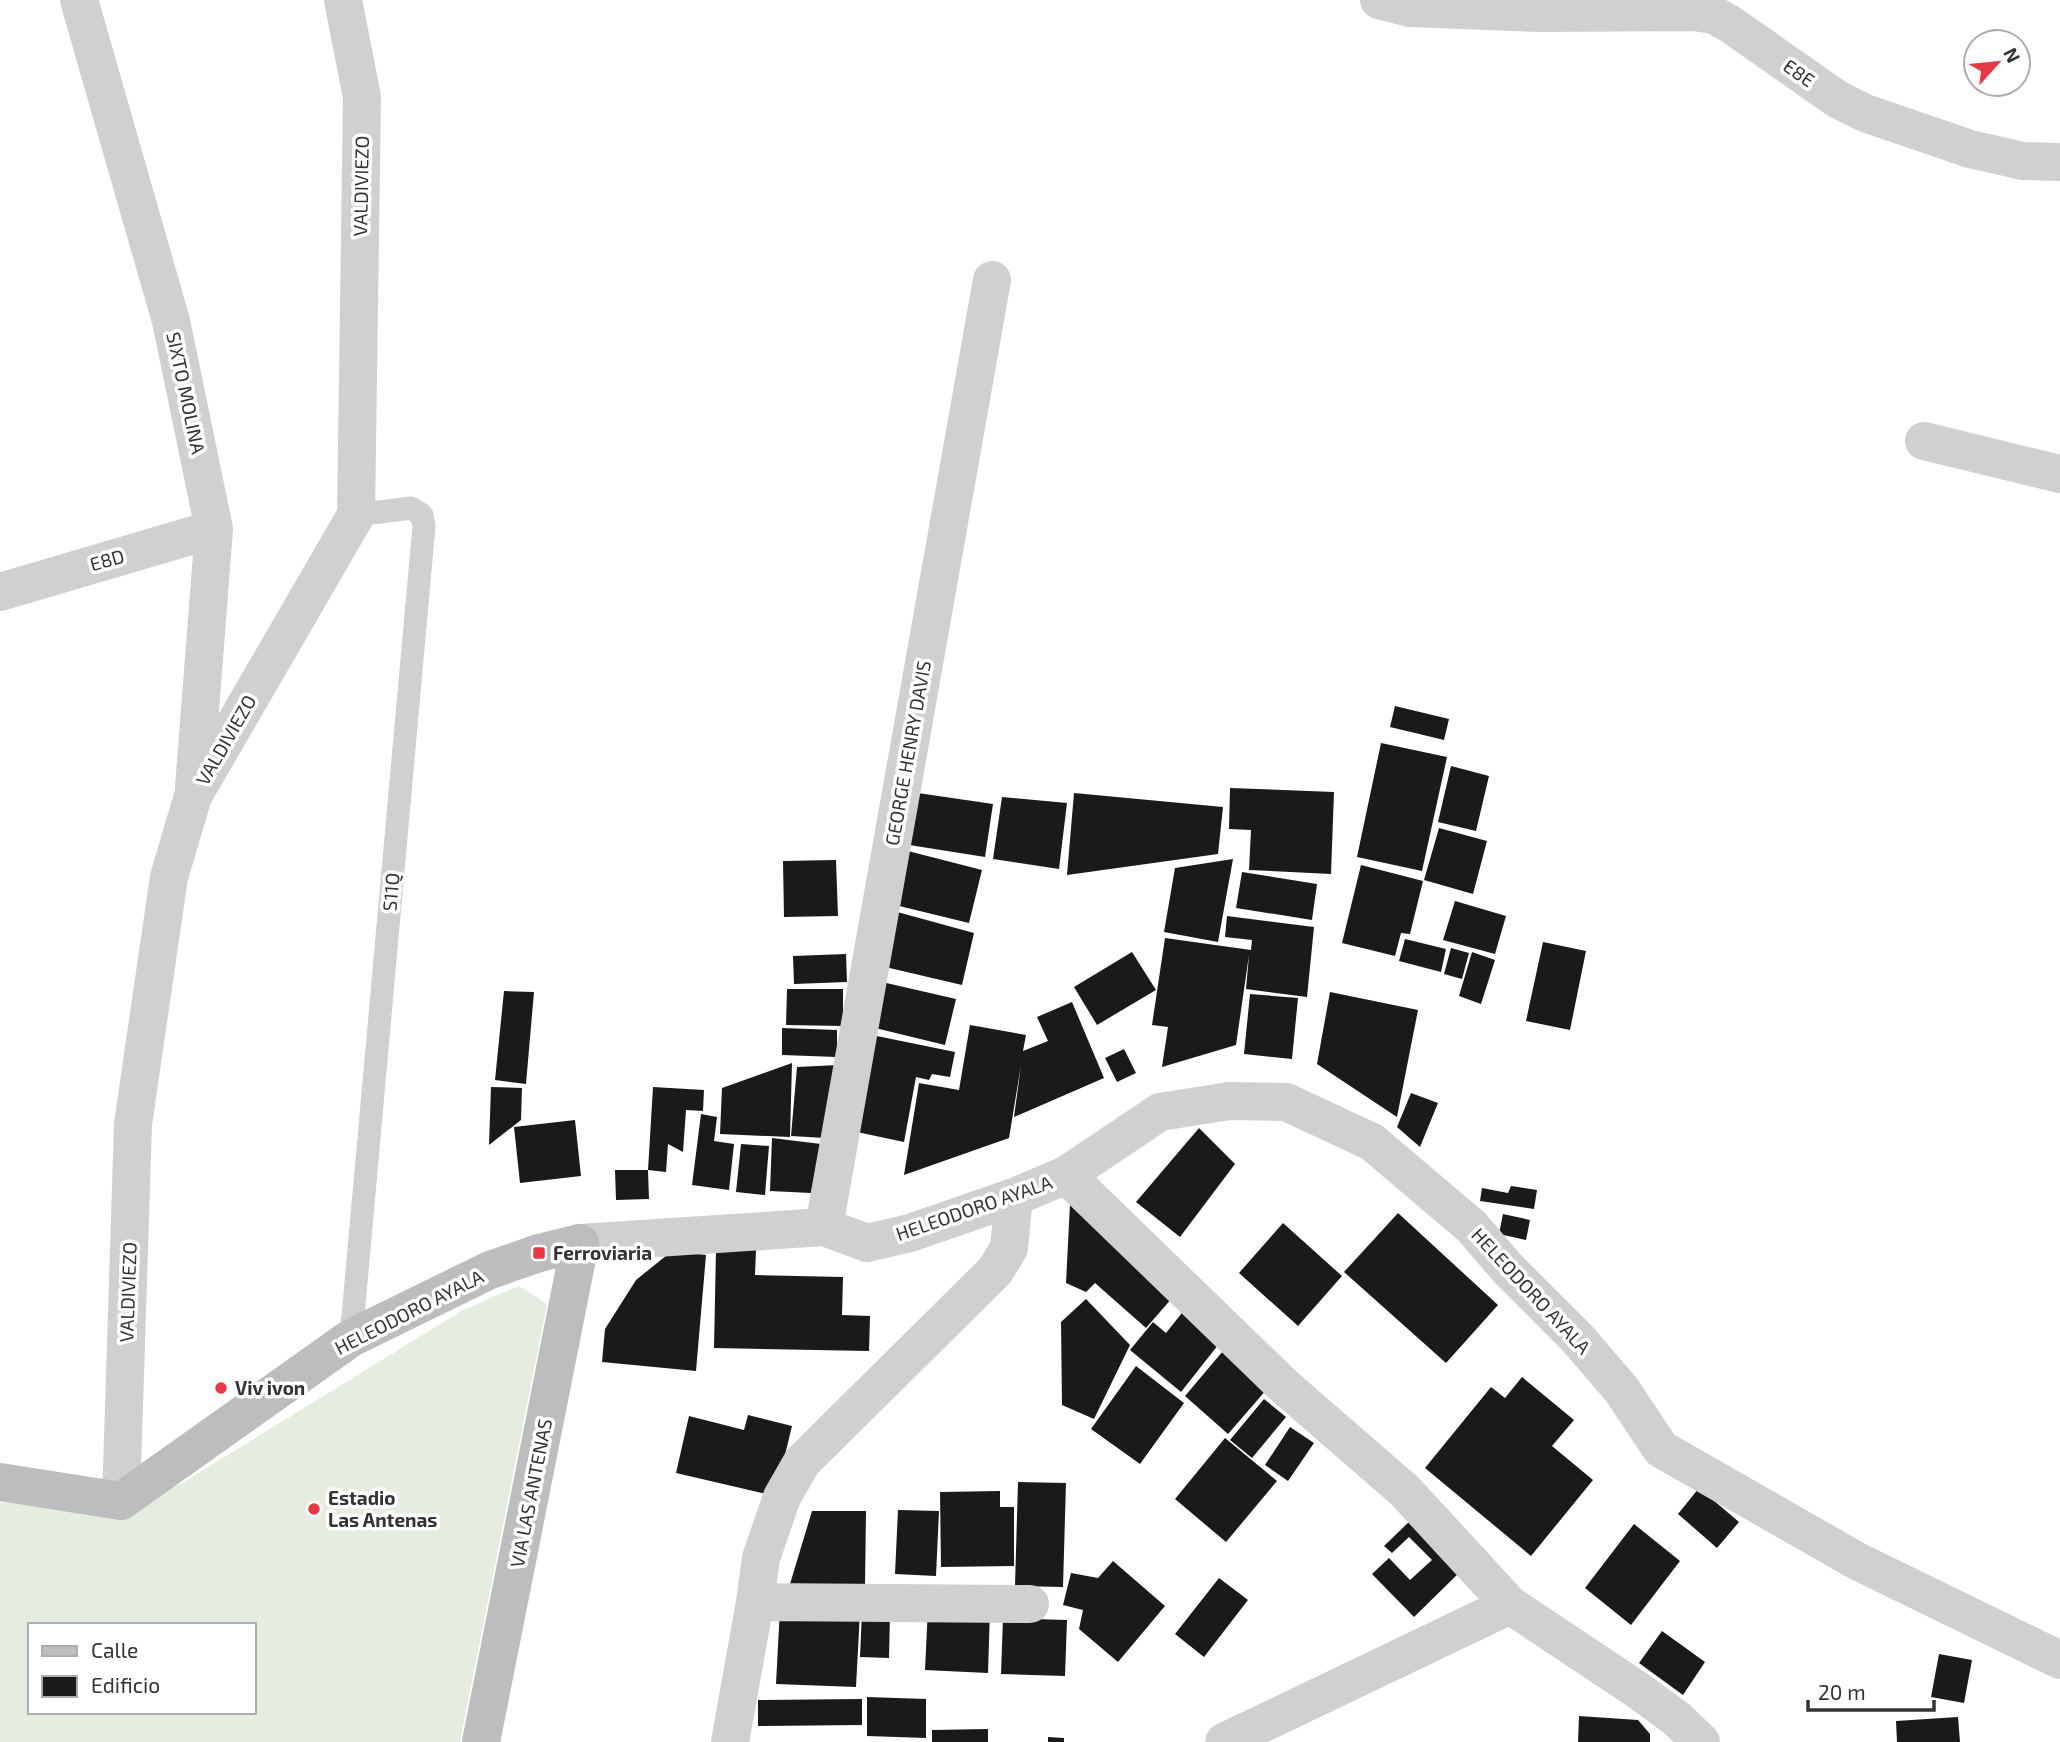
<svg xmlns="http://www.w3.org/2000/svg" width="2060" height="1742" font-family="'Exo 2',sans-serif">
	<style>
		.pitch { fill: #e6ecdf; fill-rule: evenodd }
		.building { fill: #1a1a1a }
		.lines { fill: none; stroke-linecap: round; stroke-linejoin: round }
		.lane { stroke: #d0d0d0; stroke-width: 23 }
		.street { stroke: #d0d0d0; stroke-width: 38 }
		.secondary { stroke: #bdbdbd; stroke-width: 38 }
		.poi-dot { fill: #e63946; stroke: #fff; stroke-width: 2.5 }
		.labels { text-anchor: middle; stroke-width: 7; stroke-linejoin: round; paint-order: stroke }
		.street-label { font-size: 19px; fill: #333; stroke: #fff }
		.poi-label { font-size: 19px; font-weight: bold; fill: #333; stroke: #fff; text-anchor: start }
	</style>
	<rect width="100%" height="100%" fill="#fff"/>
	<path class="pitch" d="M519 1286 547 1304 460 1742H0V1502L110 1514 184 1482 463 1310ZM30 1625H254V1712H30Z"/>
	<path class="building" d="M1395 706 1449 719 1444 740 1390 727Z
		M1381 743 1447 757 1422 871 1357 857Z
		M1451 766 1489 776 1476 831 1438 822Z
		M1230 788 1334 792 1331 874 1249 870 1251 830 1229 829Z
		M911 792 993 804 985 857 903 844Z
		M1074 793 1223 807 1218 854 1067 875Z
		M1002 797 1067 803 1059 869 993 859Z
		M1439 828 1487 841 1473 894 1424 880Z
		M908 851 982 870 969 923 895 905Z
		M1233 859 1218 942 1164 932 1175 868Z
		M836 860 838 916 784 917 783 861Z
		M1361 865 1423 881 1410 934 1401 933 1395 956 1342 943Z
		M1242 872 1317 884 1312 920 1236 908Z
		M1455 901 1506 916 1495 954 1443 940Z
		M890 910 974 933 962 985 881 966Z
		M1227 916 1314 927 1307 997 1246 989 1249 955 1236 1045 1162 1067 1168 1027 1152 1025 1165 938 1251 950 1252 940 1225 937Z
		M1405 939 1446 949 1441 972 1399 961Z
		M1543 942 1586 951 1570 1030 1526 1021Z
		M1451 948 1469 953 1462 979 1444 974Z
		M1132 952 1156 990 1097 1025 1074 987Z
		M1472 952 1495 960 1481 1004 1459 996Z
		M846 954 847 982 794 984 793 956Z
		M882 982 956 999 945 1045 871 1027Z
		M787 989H843V1026L786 1025Z
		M504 991 534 992 526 1084 495 1080Z
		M1330 992 1418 1010 1397 1117 1317 1064Z
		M1250 994 1298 998 1292 1059 1244 1054Z
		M1072 1002 1104 1078 1014 1117 1021 1065 1009 1138 904 1175 919 1083 959 1090 970 1025 1026 1035 1023 1051 1048 1041 1037 1017Z
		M782 1028 837 1030V1057L782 1055Z
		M867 1034 955 1052 950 1077 932 1074 929 1080 916 1077 904 1142 857 1132Z
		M1124 1049 1136 1073 1117 1082 1105 1058Z
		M792 1063 790 1137 720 1134 722 1088Z
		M838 1065 825 1138 791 1136 797 1067Z
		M491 1087 522 1088 521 1120 489 1145Z
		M653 1087 704 1090 703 1111 686 1110 683 1152 668 1144 666 1172 648 1170 649 1199 616 1200 615 1170H648Z
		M1411 1093 1438 1103 1420 1147 1397 1127Z
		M701 1114 717 1117 714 1141 734 1144 729 1190 692 1185Z
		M575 1120 581 1176 520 1183 514 1127Z
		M1199 1128 1235 1164 1180 1237 1136 1202Z
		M772 1138 821 1144 811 1193 770 1191Z
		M741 1144 769 1146 765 1195 736 1192Z
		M1511 1186 1537 1190 1534 1209 1480 1201 1482 1188 1508 1193Z
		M1070 1204 1173 1297 1146 1328 1095 1283 1086 1292 1066 1283Z
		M1398 1213 1498 1305 1446 1363 1344 1272Z
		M1503 1214 1530 1220 1526 1240 1499 1234Z
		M1283 1223 1342 1276 1298 1326 1239 1273Z
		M716 1249 756 1250 755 1275 843 1277 842 1315 870 1316 869 1351 714 1348Z
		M672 1251 706 1255 696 1371 602 1362 605 1329 636 1280Z
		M1086 1299 1130 1345 1094 1419 1062 1405 1061 1322Z
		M1189 1304 1226 1335 1181 1392 1130 1350 1153 1322 1166 1333Z
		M1223 1351 1267 1389 1228 1434 1185 1396Z
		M1136 1366 1184 1403 1140 1464 1091 1429Z
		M1522 1377 1574 1420 1552 1446 1593 1480 1531 1556 1425 1468 1491 1387 1505 1398Z
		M1264 1399 1286 1417 1252 1458 1230 1440Z
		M748 1415 792 1426 775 1496 676 1473 689 1416 744 1430Z
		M1290 1427 1314 1443 1288 1481 1265 1465Z
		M1225 1438 1277 1481 1226 1542 1175 1499Z
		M1018 1482 1066 1483 1063 1587 1015 1586Z
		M1699 1488 1739 1522 1717 1548 1678 1514Z
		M1000 1491V1507H1014V1566L941 1567 940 1492Z
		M898 1510 939 1511 936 1576 895 1574Z
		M812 1511H866L865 1586 790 1584Z
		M1413 1518 1463 1569 1414 1617 1372 1574 1389 1558 1410 1580 1432 1560 1409 1537 1392 1553 1384 1546Z
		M1634 1524 1680 1561 1631 1625 1585 1588Z
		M1113 1561 1165 1606 1118 1662 1079 1629 1083 1610 1063 1605 1071 1573 1098 1578Z
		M1219 1578 1248 1600 1204 1657 1175 1634Z
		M928 1607 990 1609 988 1673 925 1670Z
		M780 1608 860 1612 856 1687 776 1684Z
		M862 1611 890 1613 889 1658 860 1657Z
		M1003 1618 1067 1620 1065 1676 1001 1674Z
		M1662 1631 1705 1662 1683 1695 1639 1663Z
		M1939 1654 1972 1660 1964 1703 1931 1697Z
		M867 1697 926 1699V1738L867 1736Z
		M862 1699V1725L758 1726V1700Z
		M1579 1716 1638 1720 1650 1734V1742H1578Z
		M1958 1717 1960 1742H1897L1896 1721Z
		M988 1729V1742H932V1730Z
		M1048 1737 1064 1738V1742H1048Z"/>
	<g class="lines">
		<path class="lane" d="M351 1338 424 526 422 515 411 508 356 515"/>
		<path class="street" d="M79 0 171 321 214 529 194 787
			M1379 0 1410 8 1537 13 1694 12 1714 15 1730 24 1837 99 1865 113 1970 149 2023 161 2060 162
			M1924 441 2060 474
			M0 592 214 529
			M1066 1175 1283 1385 1405 1491 1510 1605 1639 1691 1677 1719 1701 1742
			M824 1227 992 280
			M580 1243 824 1227 867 1243 910 1233 1014 1197 1066 1175 1160 1112 1229 1101 1286 1102 1372 1142 1472 1227 1508 1269 1577 1338 1621 1389 1661 1449 1857 1561 2060 1660
			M121 1501 133 1124 169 877 193 796 356 515 362 97 343 0
			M755 1602 1030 1604
			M730 1742 755 1602 761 1558 782 1497 802 1462 995 1271 1009 1248 1014 1197
			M1224 1742 1510 1605"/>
		<path class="secondary" d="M0 1482 121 1501 351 1338 490 1270 539 1253 580 1243 481 1742"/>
	</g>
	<g class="poi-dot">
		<rect x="532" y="1246" width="14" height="14" rx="3.5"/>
		<circle cx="221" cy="1388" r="7"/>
		<circle cx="314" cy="1509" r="7"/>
	</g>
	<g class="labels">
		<g class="street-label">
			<text transform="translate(1799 73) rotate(35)" y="7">E8E</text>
			<text transform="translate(361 186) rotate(-89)" y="7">VALDIVIEZO</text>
			<text transform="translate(186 393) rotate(78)" y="7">SIXTO MOLINA</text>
			<text transform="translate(107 560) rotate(-16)" y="7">E8D</text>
			<text transform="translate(226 740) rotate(-60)" y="7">VALDIVIEZO</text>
			<text transform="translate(908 753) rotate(-80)" y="7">GEORGE HENRY DAVIS</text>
			<text transform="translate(391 892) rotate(-85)" y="7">S11Q</text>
			<text transform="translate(974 1208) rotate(-19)" y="7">HELEODORO AYALA</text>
			<text transform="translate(1531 1291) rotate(47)" y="7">HELEODORO AYALA</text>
			<text transform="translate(128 1292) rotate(-88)" y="7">VALDIVIEZO</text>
			<text transform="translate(409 1312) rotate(-27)" y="7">HELEODORO AYALA</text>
			<text transform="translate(531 1493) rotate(-79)" y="7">VIA LAS ANTENAS</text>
		</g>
		<g class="poi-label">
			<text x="553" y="1260">Ferroviaria</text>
			<text x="235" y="1395">Viv ivon</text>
			<text x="328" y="1505">Estadio<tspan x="328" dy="22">Las Antenas</tspan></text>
		</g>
	</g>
	<rect x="28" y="1623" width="228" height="91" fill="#ffffff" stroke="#adadad" stroke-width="2"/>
	<rect x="42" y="1646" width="35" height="10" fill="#bdbdbd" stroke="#adadad" stroke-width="2"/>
	<text x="91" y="1658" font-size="21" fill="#333333">Calle</text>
	<rect x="42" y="1676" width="35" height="21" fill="#1a1a1a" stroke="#adadad" stroke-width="2"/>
	<text x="91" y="1693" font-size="21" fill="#333333">Edificio</text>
	<g transform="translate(1997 63) rotate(63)"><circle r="33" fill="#ffffff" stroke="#adadad" stroke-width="2"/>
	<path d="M0-5L12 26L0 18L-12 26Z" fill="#e63946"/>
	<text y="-10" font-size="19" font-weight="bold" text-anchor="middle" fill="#333333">N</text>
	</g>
	<path d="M1808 1700v10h126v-10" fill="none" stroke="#333333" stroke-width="3.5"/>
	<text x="1818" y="1700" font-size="21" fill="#333333" stroke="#ffffff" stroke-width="5" paint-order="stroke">20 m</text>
</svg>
